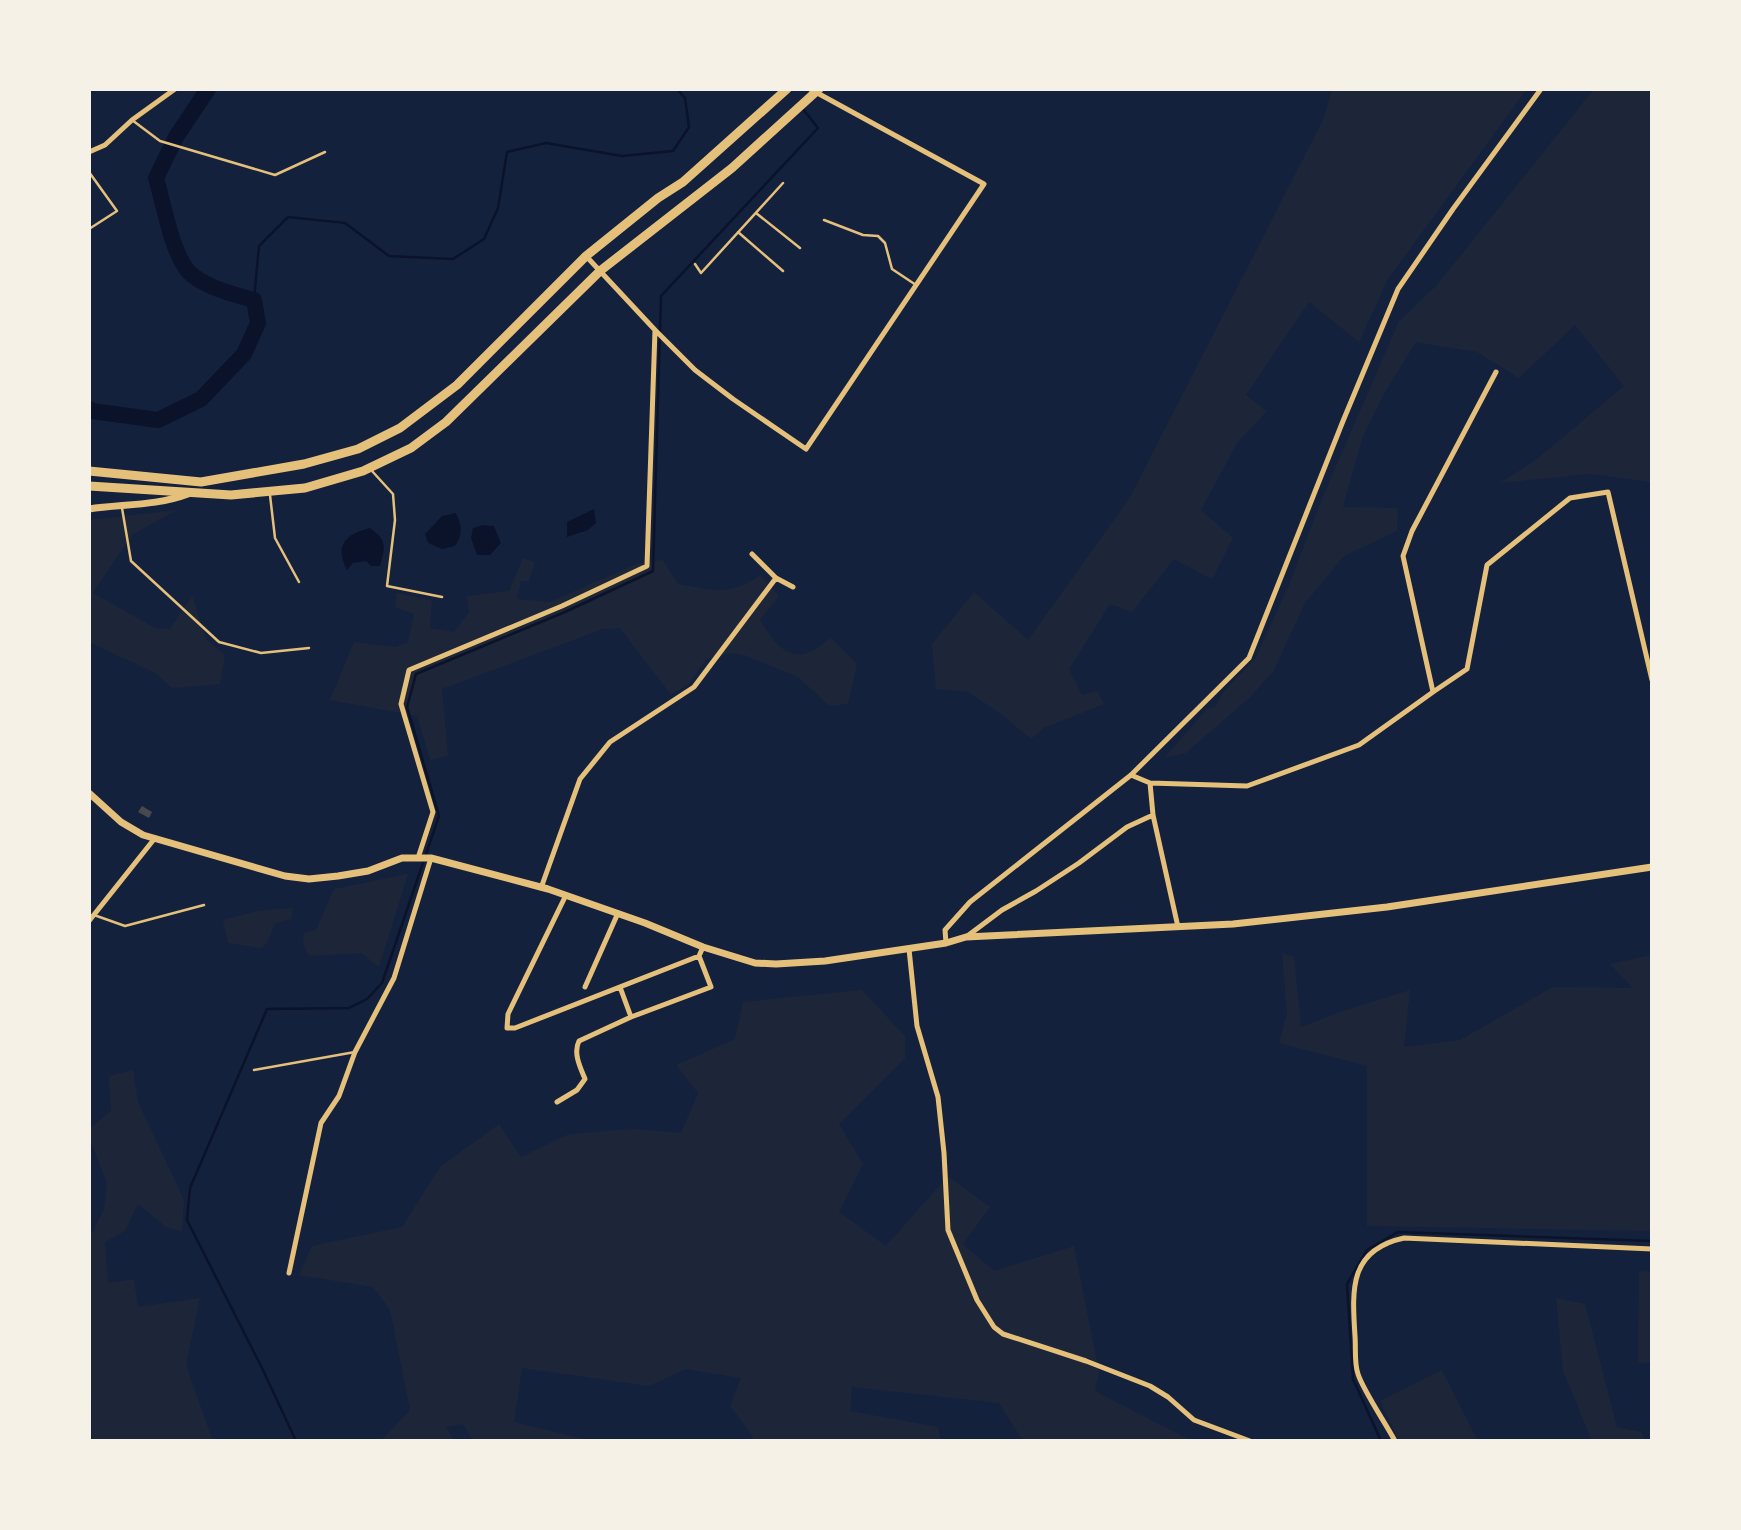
<svg xmlns="http://www.w3.org/2000/svg" width="1741" height="1530" font-family="'Public Sans',sans-serif">
	<style>
		.green { fill: #1d2539 }
		.water { fill: #0b132b }
		.lines { fill: none; stroke-linecap: round; stroke-linejoin: round }
		.stream { stroke: #0b132b; stroke-width: 2.5 }
		.river { stroke: #0b132b; stroke-width: 16 }
		.building { fill: #48494c }
		.service { stroke: #e5c07b; stroke-width: 2.5 }
		.minor { stroke: #e5c07b; stroke-width: 5 }
		.tertiary { stroke: #e5c07b; stroke-width: 7 }
		.primary { stroke: #e5c07b; stroke-width: 9 }
	</style>
	<rect width="100%" height="100%" fill="#14213d"/>
	<path class="green" d="M1332 89H1527L1388 279 1359 342 1309 302 1246 395 1267 411 1237 443 1201 510 1233 538 1212 579 1174 559 1132 612 1110 604 1069 669 1082 695 1097 691 1104 704 1044 728 1031 739 1001 714 968 692 936 689 932 644 974 592 1028 640 1129 499 1324 118Z
		M1594 89H1652V482L1590 474 1500 483 1537 459 1624 386 1575 325 1519 378 1477 352 1416 342 1384 394 1362 439 1343 507 1398 508 1397 531 1344 556 1305 603 1273 672 1249 698 1186 753 1164 758 1207 709 1215 707 1222 694 1256 657 1289 585 1323 496 1399 321 1437 285Z
		M177 510 132 535 93 593 155 628 170 629 192 595 206 639 225 655 220 684 172 688 155 673 89 642V520Z
		M523 558 535 562 529 581H521L517 599 550 602 636 564 663 560 678 584C712 590 730 597 760 575L779 596 760 620C770 636 784 660 807 653 815 651 823 643 831 638L857 664 848 704 829 706 798 677 744 655 734 653 706 659 689 684 671 695 620 628 603 629 442 689 448 756 430 760 417 716 330 700 354 642 396 647 408 642 414 614 395 607 397 593 432 600 430 628 454 632 469 612 467 596 509 591Z
		M408 874 379 967 361 953 309 956 303 943 304 933 316 930 334 889Z
		M293 908 291 919 275 923 267 943 261 948 228 943 223 920 258 911Z
		M1282 953 1294 957 1301 1027 1343 1011 1410 990 1404 1047 1460 1040 1553 987 1633 988 1610 964 1652 955V1231L1367 1226V1066L1279 1043 1287 1013Z
		M862 990 905 1036V1058L839 1124 863 1164 839 1212 886 1246 948 1176 990 1207 963 1244 994 1271 1074 1246 1099 1372 1095 1391 1192 1441H1023L999 1403 852 1387 850 1411 938 1427 941 1441H753L752 1435 730 1406 741 1378 686 1369 649 1386 522 1368 514 1422 592 1441H473L463 1424 446 1427 454 1441H381L410 1410 390 1310 373 1287 299 1275 312 1246 402 1227 440 1167 499 1124 521 1157 569 1134 634 1129 681 1133 698 1093 676 1065 735 1039 743 1002Z
		M133 1070 138 1102 184 1200 182 1231 166 1227 138 1204 125 1231 105 1242 108 1283 134 1279 138 1307 200 1298 186 1365 213 1441H92V1403L89 1393V1238L104 1209 107 1184 89 1137V1129L111 1111 109 1076Z
		M1639 1271 1652 1272V1362L1638 1363Z
		M1556 1298 1585 1304 1617 1427 1641 1432 1645 1441H1592L1563 1371Z
		M1442 1370 1477 1439 1481 1441H1399L1380 1401Z"/>
	<path class="water" d="M594 509 596 523 588 530 567 537V522Z
		M456 513C462 526 463 534 455 546L442 549 428 543 425 534 442 516Z
		M483 525 494 526 501 543 490 555H477L471 538 473 528Z
		M370 528C388 541 385 546 380 566H371L366 561 353 563 347 570C334 546 345 534 370 528Z"/>
	<g class="lines">
		<path class="stream" d="M254 300 259 246 288 217 345 223 389 256 453 259 484 239 498 208 507 152 546 143 622 156 673 151 689 127 685 98 677 89
			M296 1441 263 1370 187 1220 190 1188 267 1009 349 1008 367 999 382 983 439 816 407 707 416 674 565 612 653 571 661 296 818 128 803 109
			M1381 1441 1353 1379 1347 1284 1367 1250 1398 1232 1652 1241"/>
		<path class="river" d="M89 409 92 411 158 420 201 399 244 354 258 323 254 300C235 295 196 285 185 267 170 244 164 205 156 178L176 137 208 89"/>
	</g>
	<path class="building" d="M142 806 152 812 149 818 138 812Z"/>
	<g class="lines">
		<path class="service" d="M132 120 160 141 275 175 325 152
			M89 172 117 211 89 229
			M756 213 800 248
			M824 220 863 235 878 236 885 243 892 269 916 285
			M738 232 783 271
			M695 264 701 273 783 183
			M372 471 393 494 395 520 387 586 442 597
			M270 495 275 538 299 582
			M122 508 131 561 219 642 261 653 309 648
			M94 915 125 926 204 905
			M254 1070 355 1052"/>
		<path class="minor" d="M89 152 105 145 132 120 175 89
			M655 330 695 370 733 399 806 449 984 184 810 89
			M752 554 776 578 793 587
			M1433 692 1467 669 1487 565 1570 498 1608 492 1652 680
			M1131 775 1150 783 1247 786 1359 745 1433 692 1403 556 1412 531 1496 372
			M1150 783 1153 815 1178 927
			M418 858 433 812 401 704 409 670 562 606 647 566 655 330 586 256
			M541 888 580 779 610 742 694 687 776 578
			M566 895 508 1014 507 1028H515L699 956
			M89 921 155 838
			M966 937 1002 910 1036 891 1079 863 1127 827 1153 815
			M946 943 945 930 970 902 1131 775 1249 658 1343 421 1398 289 1453 209 1541 89
			M909 949 917 1026 938 1097 944 1153 948 1230 977 1300 994 1327 1003 1334 1086 1361 1150 1386 1168 1397 1194 1420 1250 1441
			M585 987 618 913
			M620 987 631 1017
			M557 1102 577 1090 585 1079C580 1067 573 1053 579 1041L631 1017 711 987 699 956 703 947
			M289 1273 321 1123 339 1096 355 1052 394 978 431 858
			M1395 1441C1386 1424 1363 1390 1358 1374 1354 1363 1356 1348 1355 1336 1352 1289 1349 1250 1404 1238L1652 1249"/>
		<path class="tertiary" d="M89 509C123 504 156 506 188 494
			M89 793 121 822 143 835 285 876 309 879 338 876 368 871 402 858H431L548 889 645 923 703 947 755 963 776 964 825 961 946 943 966 937 1233 924 1387 907 1652 867"/>
		<path class="primary" d="M89 471 201 482 304 464 358 449 400 428 457 385 586 256 658 198 683 182 787 89
			M89 486 231 495 305 488 363 471 411 448 446 422 600 271 732 168 819 89"/>
	</g>
	<rect width="1741" height="1530" fill="none" stroke="#f6f1e7" stroke-width="182"/>
</svg>
